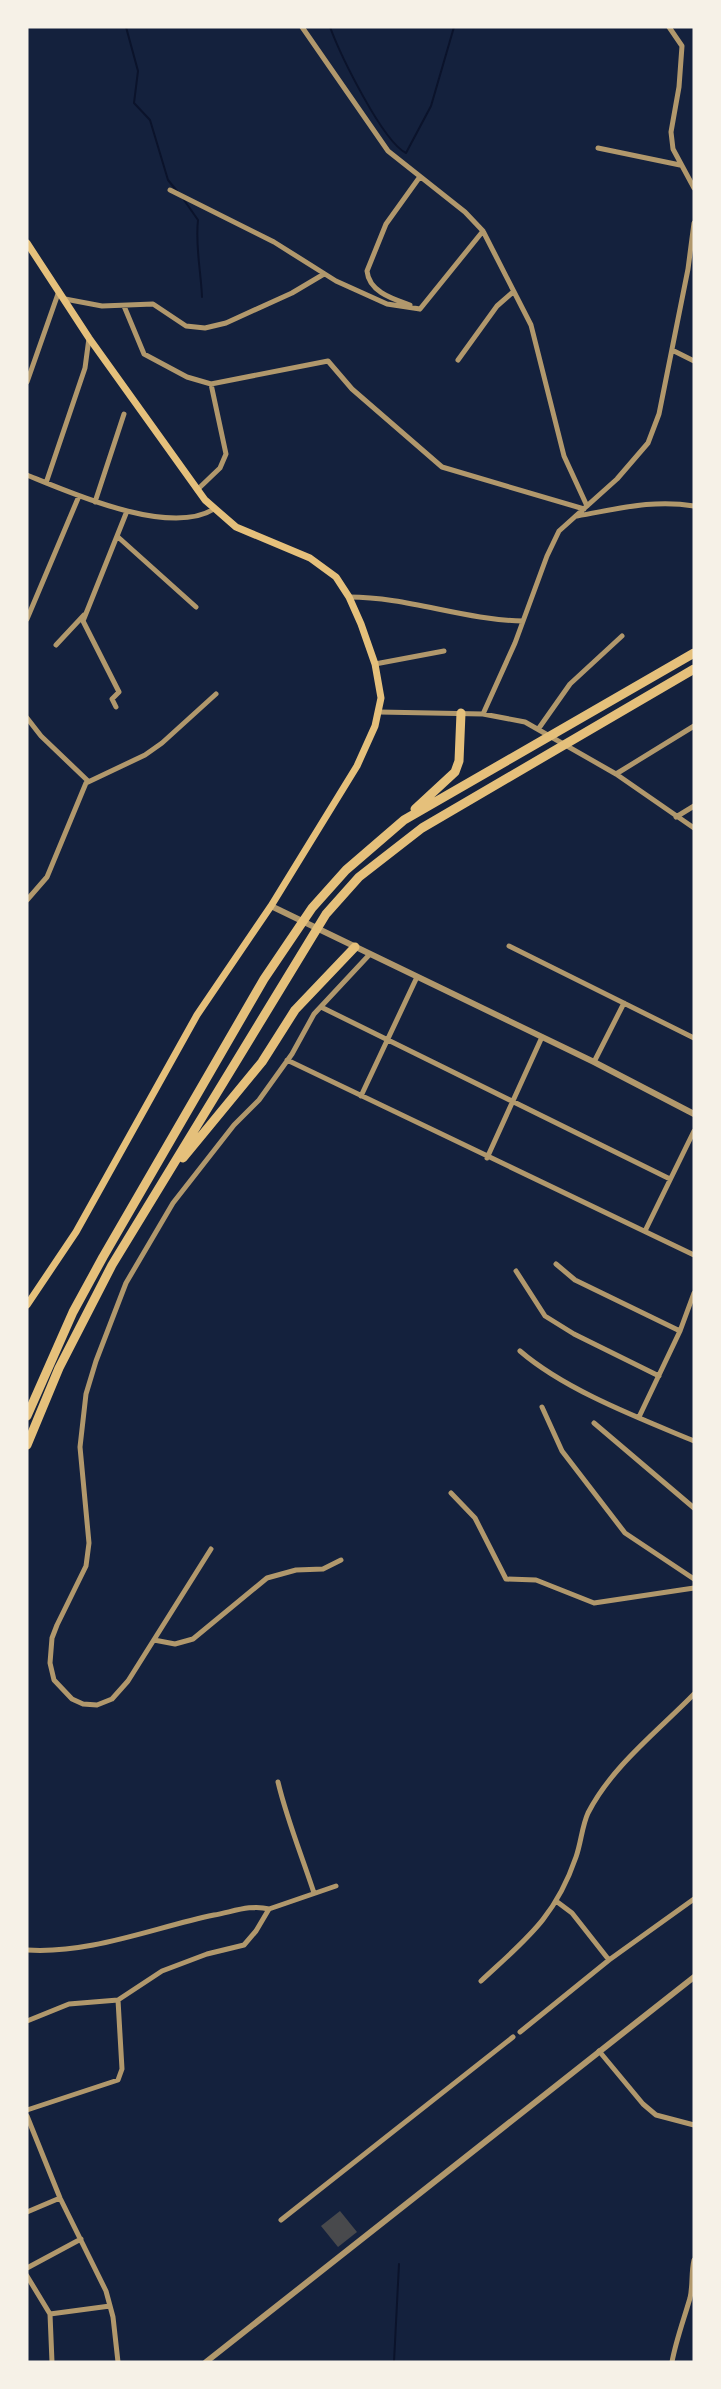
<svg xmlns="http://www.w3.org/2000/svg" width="721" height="2389" font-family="Roboto,sans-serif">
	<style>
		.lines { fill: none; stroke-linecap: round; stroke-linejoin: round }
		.stream { stroke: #0b132b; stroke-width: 2 }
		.building { fill: #48494c }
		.minor { stroke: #b1986c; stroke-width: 5 }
		.tertiary { stroke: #b1986c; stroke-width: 6 }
		.secondary { stroke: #e5c07b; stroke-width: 7 }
		.motorway { stroke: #e5c07b; stroke-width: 9 }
	</style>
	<rect width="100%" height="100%" fill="#14213d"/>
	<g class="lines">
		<path class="stream" d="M126 27 138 71 134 103 150 120 168 180 177 191
			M330 27C340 54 382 141 406 153L431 106 454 27
			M184 200 198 220C195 246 201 271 202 297
			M394 2362 399 2264"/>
	</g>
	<path class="building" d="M340 2211 357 2232 338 2247 321 2226Z"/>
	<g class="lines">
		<path class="minor" d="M302 27 388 151 465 212 483 231 531 325 564 456 587 506
			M669 27 682 46 679 87 671 132 673 149 694 188
			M598 148 680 165
			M170 190 274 242 336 281 387 304 420 309
			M65 299 102 306 153 304 186 326 205 328 226 323 292 293 324 274
			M410 305C393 299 369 292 367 271L386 224 419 178
			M124 306 144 354 187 377 211 384 328 361 352 389 442 467 584 509
			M420 309 483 231
			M672 350 694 361
			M458 360 497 306 513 292
			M27 382 59 291
			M27 475C71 493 170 537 214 509
			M46 483 85 368 89 338
			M197 490 220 468 226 454 211 384
			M95 502 124 414
			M577 516C618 509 653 499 694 506
			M118 537 196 607
			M349 597C408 597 464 620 523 621
			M27 619 79 496
			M56 645 84 615
			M375 664 444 651
			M116 707 112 699 119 692 83 621 127 511
			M379 712 483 714 525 722 616 774 694 828
			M483 714 515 643 547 556 559 531 617 479 648 443 659 414 688 269 694 223
			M27 718 41 736 88 781
			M539 728 570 684 622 636
			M616 774 694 726
			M676 817 694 806
			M27 900 47 877 86 783 145 755 162 743 216 694
			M509 946 694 1038
			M321 1007 670 1179
			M287 1060 694 1255
			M594 1062 624 1003
			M361 1096 417 977
			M487 1158 542 1037
			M645 1231 694 1131
			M556 1264 575 1280 680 1331
			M516 1271 545 1316 574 1334 659 1376
			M520 1351C565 1390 639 1418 694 1441
			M542 1407 562 1451 625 1533 694 1579
			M639 1417 680 1331 694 1293
			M594 1423 694 1508
			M451 1493 475 1518 506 1579 536 1580 594 1603 694 1588
			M211 1549 128 1681 112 1699 97 1705 83 1704 72 1699 54 1680 50 1663 52 1638 57 1625 86 1566 89 1543 80 1447 86 1394 96 1361 126 1283 173 1203 234 1125 259 1100 292 1054 314 1014 370 954
			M154 1640 175 1644 193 1639 267 1578 296 1570 323 1569 341 1560
			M278 1782C287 1820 302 1856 314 1893
			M556 1901 572 1913 609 1960
			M27 1950C91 1954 152 1928 214 1915 232 1912 251 1904 269 1909L336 1886
			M481 1981C526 1939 555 1918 576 1857 581 1843 582 1826 588 1813 612 1766 658 1731 694 1694
			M27 2021 69 2004 118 2000 162 1971 207 1954 244 1945 256 1931 269 1909
			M520 2032 609 1960 694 1899
			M599 2051 643 2104 656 2115 694 2125
			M27 2110 118 2080 122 2069 118 2000
			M27 2116 60 2198 106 2291 113 2317 118 2362
			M27 2212 60 2198
			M281 2220 513 2037
			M27 2268 81 2239
			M27 2276 50 2314 110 2306
			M50 2314 52 2362
			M672 2362C676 2340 684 2319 690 2298 693 2286 691 2272 694 2260"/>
		<path class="tertiary" d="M271 906 594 1062 694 1114
			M206 2362 694 1977"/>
		<path class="secondary" d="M27 243 89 338 205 500 236 527 310 558 336 577 349 597 361 624 375 664 381 698 375 726 357 766 271 906 197 1015 76 1232 27 1305"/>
		<path class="motorway" d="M415 809 455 772 459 761 461 713
			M183 1158 262 1062 295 1010 355 947
			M27 1416 73 1312 103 1257 264 979 312 908 346 870 404 820 694 653
			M27 1445 59 1368 112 1265 326 914 359 877 422 828 694 669"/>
	</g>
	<rect width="721" height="2389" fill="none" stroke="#f6f1e7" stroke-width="57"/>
</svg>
